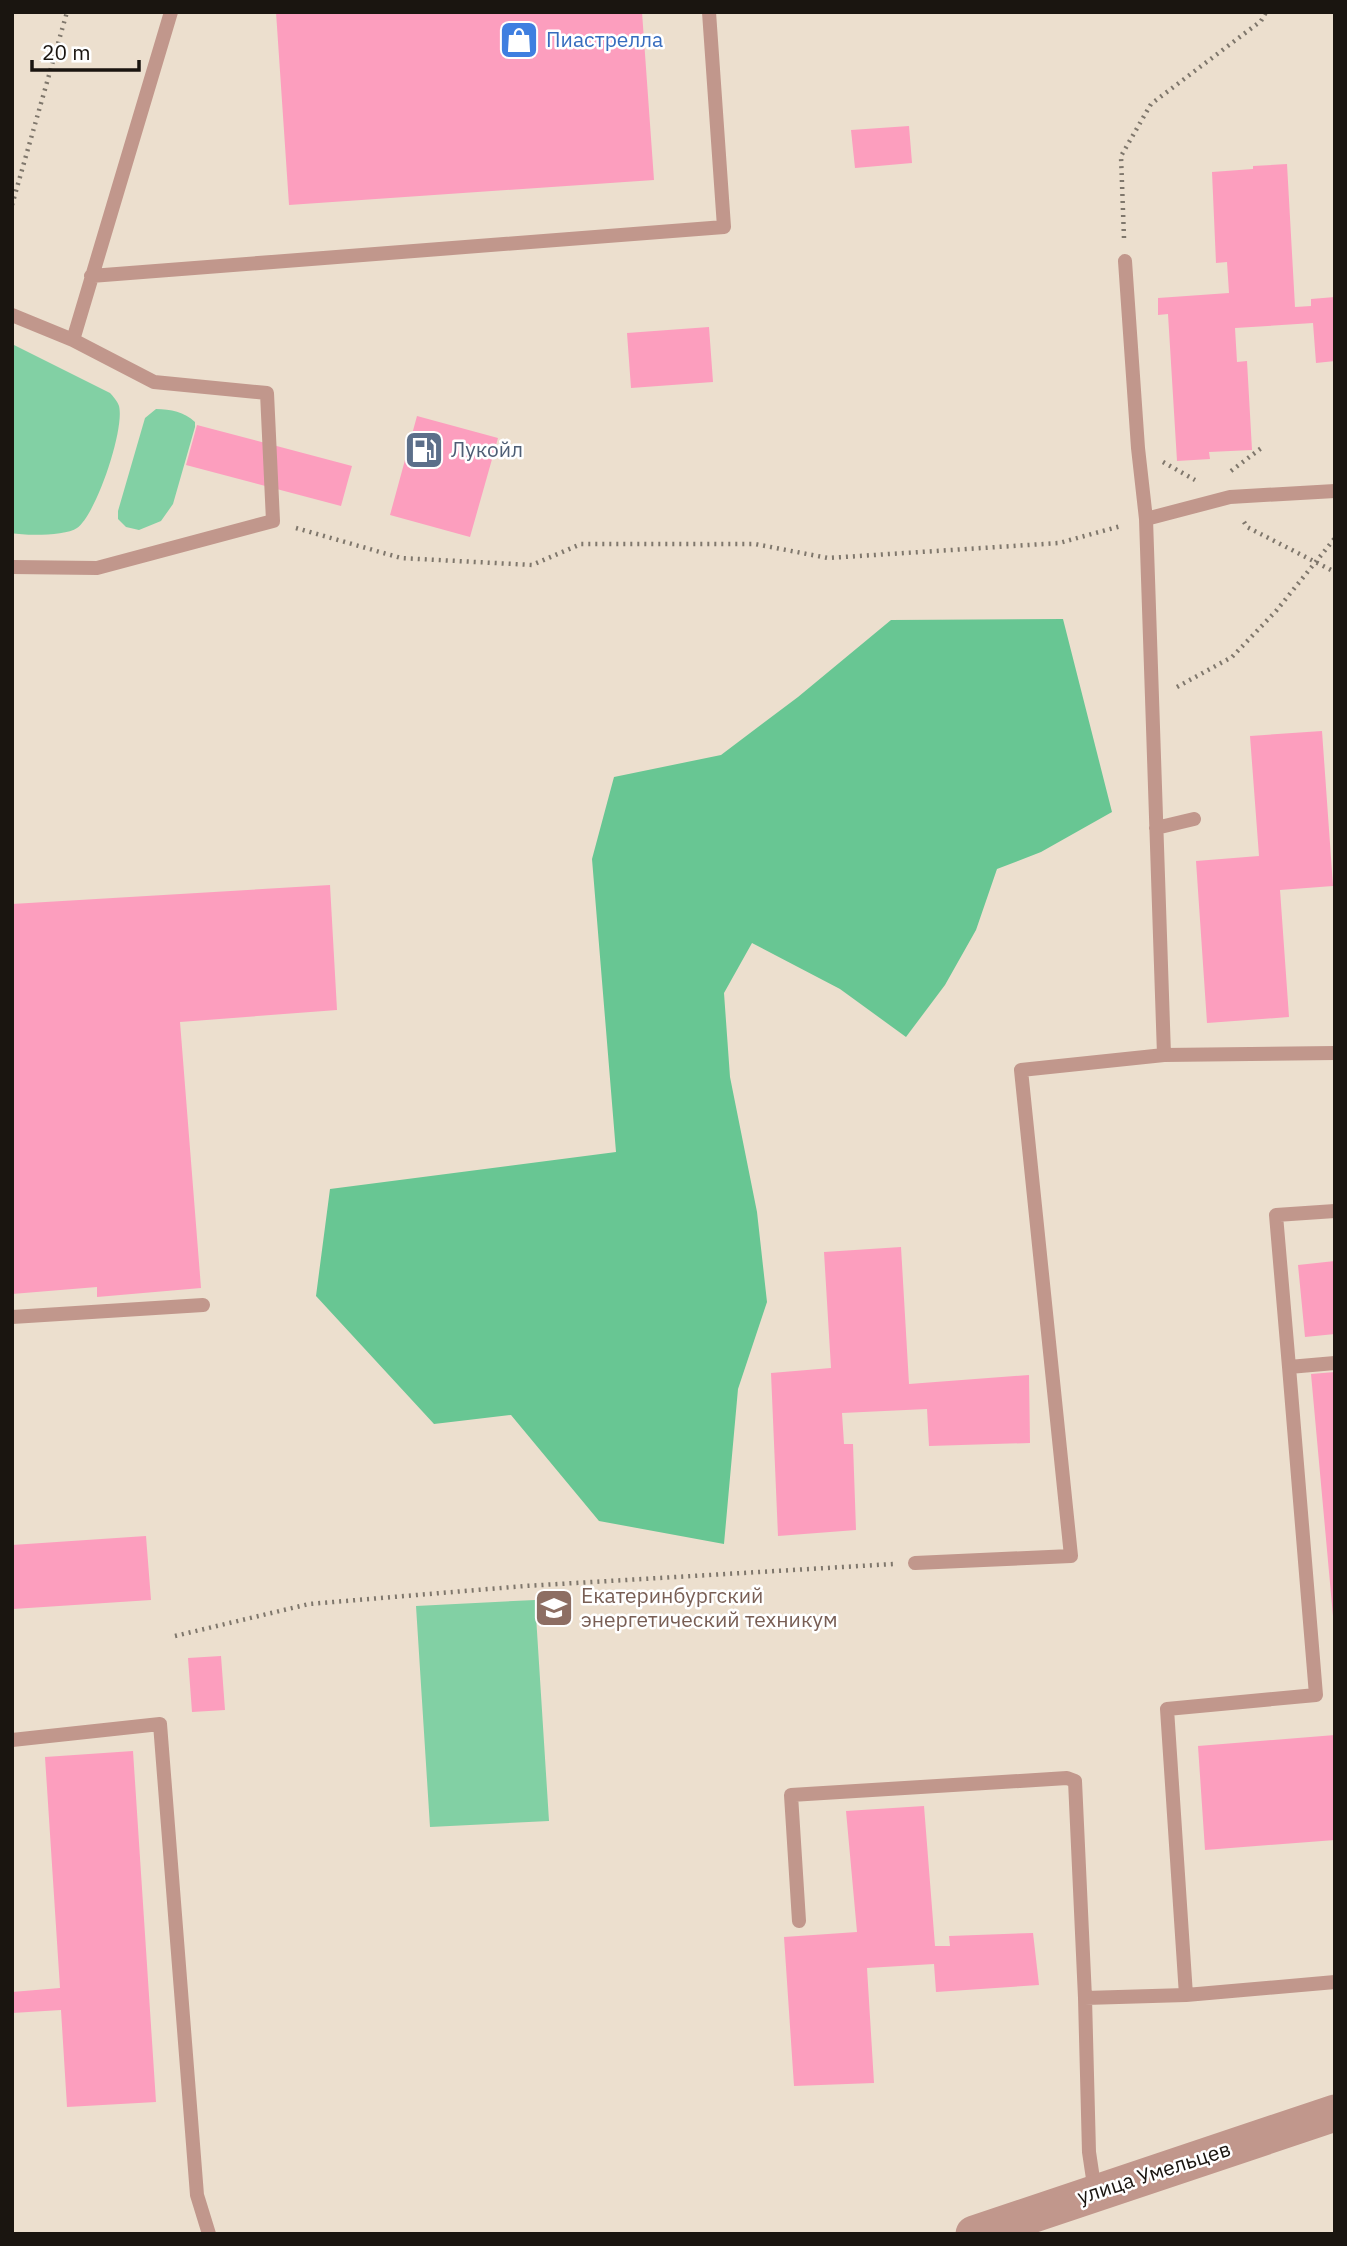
<svg xmlns="http://www.w3.org/2000/svg" width="1347" height="2246" font-family="'IBM Plex Sans',sans-serif">
	<style>
		.green { fill: #82d0a4 }
		.forest { fill: #68c693 }
		.building { fill: #fc9ebe }
		.lines { fill: none; stroke-linecap: round; stroke-linejoin: round }
		.path { stroke: #7f776c; stroke-width: 4.5; stroke-dasharray: 2 5; stroke-linecap: butt }
		.service { stroke: #c1978c; stroke-width: 14 }
		.tertiary { stroke: #c1978c; stroke-width: 37 }
		.labels { text-anchor: middle; stroke-width: 5; stroke-linejoin: round; paint-order: stroke }
		.shop-label { font-size: 21px; fill: #366cbe; stroke: #fff; text-anchor: start }
		.service-label { font-size: 21px; fill: #4e5e75; stroke: #fff; text-anchor: start }
		.education-label { font-size: 21px; fill: #785e54; stroke: #fff; text-anchor: start }
		.street-label { font-size: 21px; fill: #1a1510; stroke: #fff }
	</style>
	<rect width="100%" height="100%" fill="#ecdfce"/>
	<path class="green" d="M12 344 110 393C113 396 118 402 119 406 125 429 96 515 77 528 66 536 25 536 12 533Z
		M156 409C171 409 184 412 195 422V427L173 504 161 521 139 530 126 527 118 519V511L145 418Z
		M535 1600 549 1821 430 1827 416 1606Z"/>
	<path class="forest" d="M1063 619 1112 812 1041 852 997 869 976 930 945 985 906 1037 840 989 752 943 724 993 730 1077 757 1212 767 1302 738 1389 724 1544 599 1521 511 1415 434 1424 316 1296 330 1189 616 1152 592 859 614 777 721 755 798 697 891 620Z"/>
	<path class="building" d="M276 12H642L654 180 289 205Z
		M909 126 912 163 855 168 851 130Z
		M1287 164 1295 307 1311 306V299L1335 297V361L1316 363 1313 323 1235 328 1237 362 1247 361 1252 450 1209 452 1210 459 1177 461 1168 314 1158 315V298L1229 293 1227 262 1216 263 1212 172 1253 169V166Z
		M709 327 713 382 631 388 627 333Z
		M417 416 498 438 470 537 390 515Z
		M197 425 352 466 341 506 186 465Z
		M1322 731 1333 886 1280 890 1289 1017 1207 1023 1196 861 1259 856 1250 736Z
		M330 885 337 1010 180 1022 201 1288 97 1297V1287L12 1294V904Z
		M901 1247 909 1384 1029 1375 1030 1443 929 1446 927 1409 842 1413 844 1444H853L856 1530 778 1536 771 1373 831 1368 824 1252Z
		M1335 1261V1334L1305 1337 1298 1265Z
		M1335 1372V1616H1333L1311 1374Z
		M146 1536 151 1600 13 1609 12 1545Z
		M221 1656 225 1710 192 1712 188 1658Z
		M1335 1735V1840L1205 1850 1198 1746Z
		M133 1751 156 2102 67 2107 61 2010 12 2013V1992L60 1988 45 1757Z
		M924 1806 935 1946H950L949 1936 1033 1933 1039 1985 936 1992 934 1964 867 1968 874 2083 794 2086 784 1937 857 1932 846 1811Z"/>
	<g class="lines">
		<path class="path" d="M12 205 67 12
			M1124 238 1121 156 1151 104 1261 21 1266 12
			M1163 462 1195 480
			M1231 471 1264 446
			M1244 522 1247 527 1335 572
			M296 528 401 558 532 565 581 544H755L828 558 1059 543 1121 526
			M1177 687 1232 657 1276 611 1335 538
			M175 1636 309 1604 525 1586 893 1564"/>
		<path class="service" d="M1125 261 1138 448 1146 519 1230 497 1335 491
			M91 276 724 227 709 12
			M12 315 73 340 154 382 267 393 273 521 97 568 12 567
			M73 340 171 12
			M1146 519 1164 1055 1335 1053
			M1156 828 1194 819
			M1335 1211 1276 1215 1289 1367 1335 1363
			M12 1317 203 1305
			M1289 1367 1316 1695 1167 1709 1186 1995 1335 1982
			M915 1563 1071 1556 1021 1070 1164 1055
			M12 1740 160 1724 197 2195 209 2234
			M799 1921 791 1795 1067 1778 1075 1781 1085 1998 1186 1995
			M1085 1998 1089 2152 1095 2192"/>
		<path class="tertiary" d="M974 2234 1335 2113"/>
	</g>
	<defs>
		<g id="shop-square" transform="scale(2.0125)"><rect x="-9" y="-9" width="18" height="18" rx="4" fill="#3f7fe0" stroke="#fff"/><path d="M-5-2.5h2.3a2.7 3.5 0 0 1 5.4 0H5L5.5 6h-11ZM-1.5-2.5h3a1.5 2.3 0 0 0-3 0Z" fill="#fff"/></g>
		<g id="fuel-square" transform="scale(2.0125)"><rect x="-9" y="-9" width="18" height="18" rx="4" fill="#5c6f8a" stroke="#fff"/><path d="M-5.5-6h7V0h2V4h1.3V-2.5L3-4.5l.8-.8L6-3V5H2.5V1h-1V6h-7ZM-4.2-4.7v3.2H.2V-4.7Z" fill="#fff"/></g>
		<g id="university-square" transform="scale(2.0125)"><rect x="-9" y="-9" width="18" height="18" rx="4" fill="#8d6e63" stroke="#fff"/><path d="M0-5L7-2L0 1L-7-2ZM-4 1L0 2.5L4 1V4Q0 6-4 4Z" fill="#fff"/></g>
	</defs>
	<g fill-rule="evenodd">
		<use href="#shop-square" x="519" y="40"/>
		<use href="#fuel-square" x="424" y="450"/>
		<use href="#university-square" x="554" y="1608"/>
	</g>
	<g class="labels">
		<g class="shop-label">
			<text x="546" y="47">Пиастрелла</text>
		</g>
		<g class="service-label">
			<text x="451" y="457">Лукойл</text>
		</g>
		<g class="education-label">
			<text x="581" y="1603">Екатеринбургский<tspan x="581" dy="24">энергетический техникум</tspan></text>
		</g>
		<g class="street-label">
			<text transform="translate(1154 2173) rotate(-18)" y="7">улица Умельцев</text>
		</g>
	</g>
	<rect width="1347" height="2246" fill="none" stroke="#1a1510" stroke-width="28"/>
	<path d="M32 60v10h107v-10" fill="none" stroke="#1a1510" stroke-width="3.5"/>
	<text x="42" y="60" font-size="21" fill="#1a1510" stroke="#ffffff" stroke-width="5" paint-order="stroke">20 m</text>
</svg>
